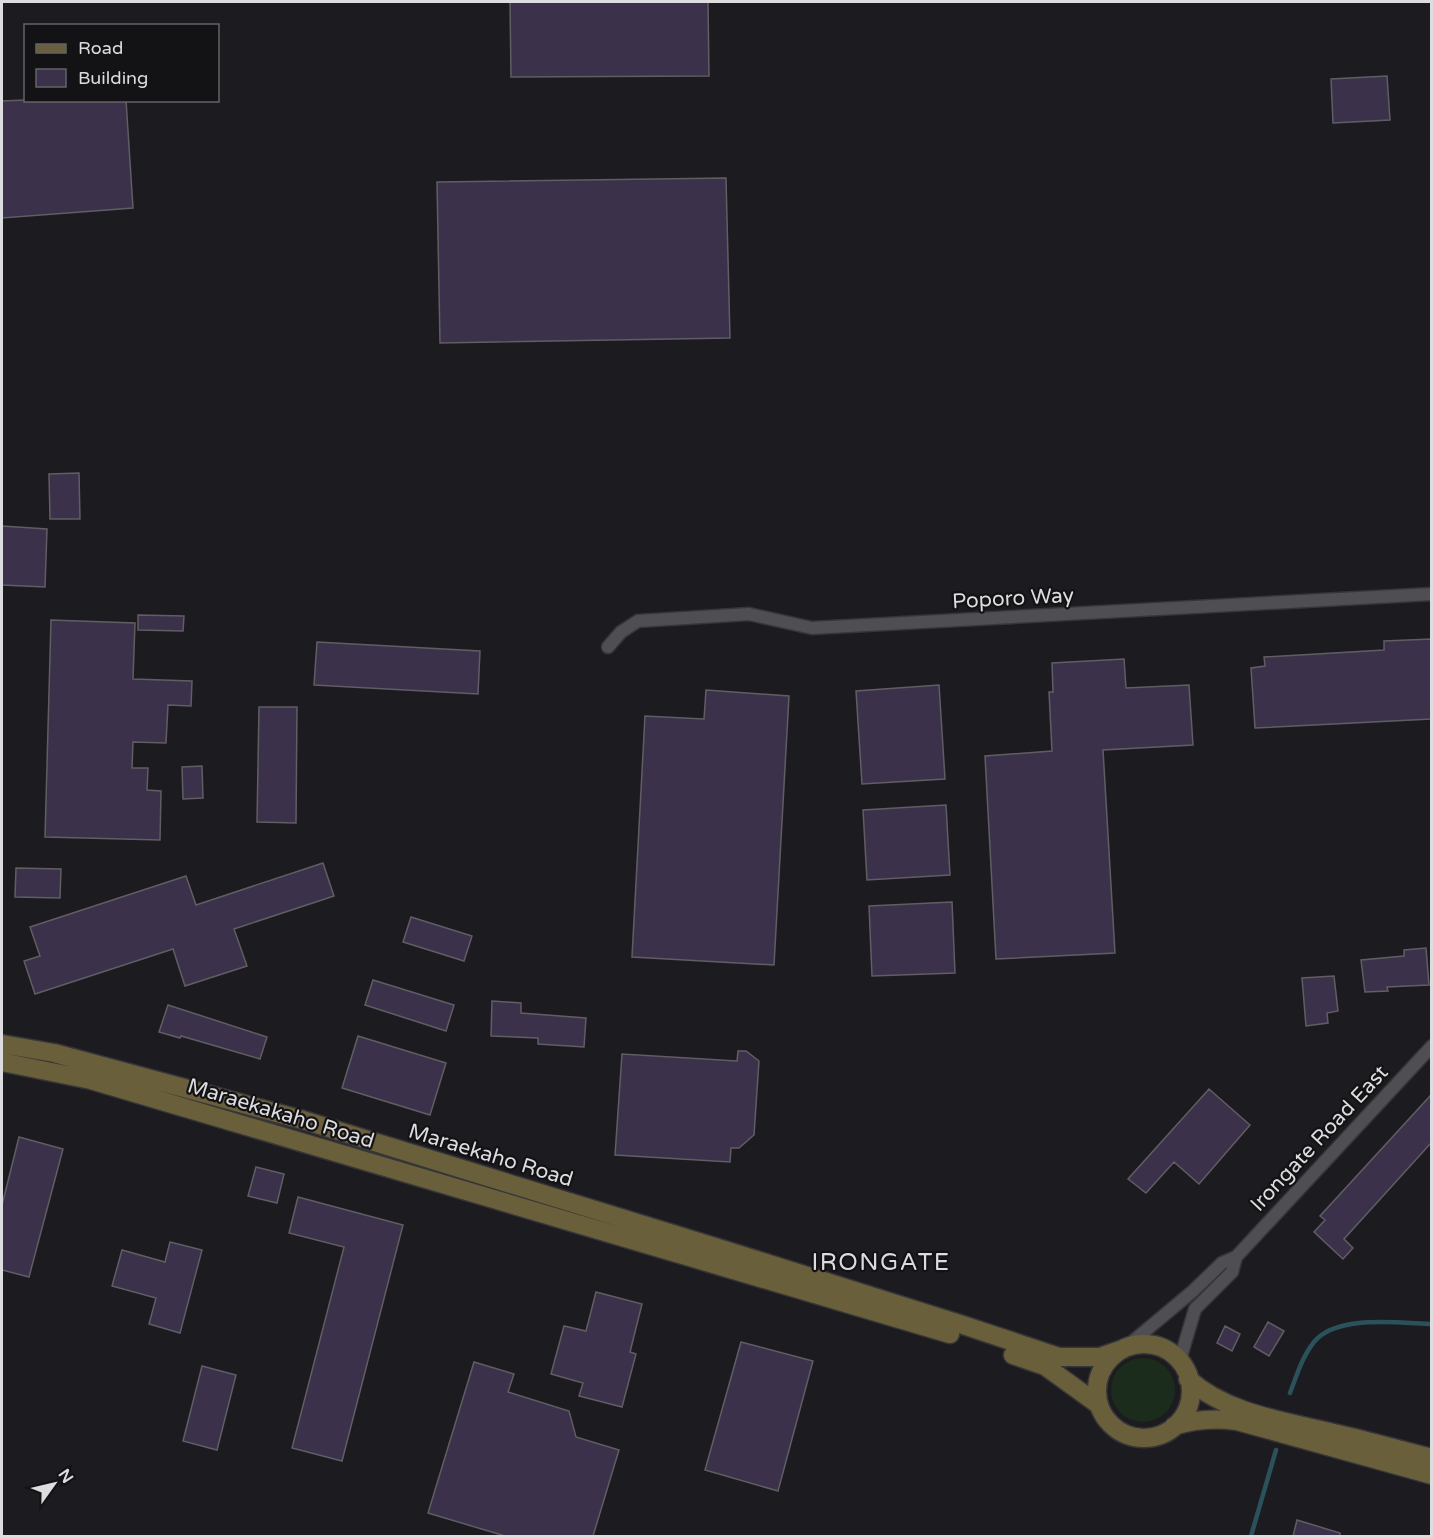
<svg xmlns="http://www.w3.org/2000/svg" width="1433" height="1538" font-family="'Varela Round',sans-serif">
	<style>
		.green { fill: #1b2c1c }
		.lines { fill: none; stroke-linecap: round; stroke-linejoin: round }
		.stream { stroke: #2b525b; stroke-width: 4.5 }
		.building { fill: #3c314b; stroke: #605e63; stroke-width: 1.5 }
		.minor-casing { stroke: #363538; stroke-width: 15 }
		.secondary-casing { stroke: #363538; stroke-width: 21 }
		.minor { stroke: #4f4e52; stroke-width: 12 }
		.secondary { stroke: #6a5f3b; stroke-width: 18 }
		.labels { text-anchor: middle; stroke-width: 4.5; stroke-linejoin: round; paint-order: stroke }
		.street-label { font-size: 21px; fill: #dddcdf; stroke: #131215 }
		.quarter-label { font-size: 24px; letter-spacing: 1.5px; fill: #dcdadf; stroke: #131215 }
	</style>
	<rect width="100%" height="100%" fill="#1c1b1f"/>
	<path class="green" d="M1111 1390a32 32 0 1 1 64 0a32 32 0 1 1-64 0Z"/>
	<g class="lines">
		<path class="stream" d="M1290 1393C1297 1375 1302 1357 1314 1342 1336 1314 1400 1323 1432 1324
			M1251 1536 1276 1450"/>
	</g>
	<path class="building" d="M510 2H708L709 76 511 77Z
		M1387 76 1390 120 1333 123 1331 79Z
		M26 100H126L133 208 2 218V101Z
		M726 178 730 338 440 343 437 182Z
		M79 473 80 519H50L49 474Z
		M2 526 47 529 45 587 2 585Z
		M138 615 184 616 183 631 138 630Z
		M51 620 135 623 133 679 192 681 191 706 168 705 166 743 133 742 132 768H148L147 790 161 791 160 840 45 837Z
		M1431 639V719L1255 728 1251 668 1265 666 1264 657 1384 650V641Z
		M317 642 480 651 478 694 314 685Z
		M1124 659 1126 688 1189 685 1193 745 1103 750 1115 953 996 959 985 756 1052 751 1049 692H1053L1052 663Z
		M939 685 945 779 862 784 856 691Z
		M706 690 789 696 774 965 632 957 645 716 704 719Z
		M259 707H297L296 823 257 822Z
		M202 766 203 798 183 799 182 767Z
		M946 805 950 875 867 880 863 810Z
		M323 863 334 896 234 929 247 966 185 986 173 949 35 994 24 961 40 956 30 927 186 876 196 905Z
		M16 868 61 869 60 898 15 897Z
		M952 902 955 973 872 976 869 906Z
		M411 917 472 936 464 961 403 942Z
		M1426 948 1429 985 1387 987 1388 991 1365 992 1361 960 1404 956V950Z
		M1334 976 1338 1011 1327 1013 1328 1023 1306 1026 1302 978Z
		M373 980 454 1005 446 1031 365 1005Z
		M492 1001 521 1003V1013L586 1018 584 1047 538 1044V1038L491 1036Z
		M168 1005 267 1037 260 1059 181 1036 180 1038 159 1032Z
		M358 1036 446 1063 430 1115 342 1088Z
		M738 1051H746L759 1061 754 1135 739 1148H731L730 1162 615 1155 622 1054 737 1061Z
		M1209 1089 1250 1125 1199 1184 1174 1162 1146 1193 1128 1179Z
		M1431 1095V1143L1344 1239 1353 1248 1343 1259 1314 1232 1325 1220 1320 1216Z
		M19 1137 63 1149 29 1277 2 1270V1205Z
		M256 1167 284 1174 277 1203 248 1196Z
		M298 1197 403 1225 342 1461 292 1448 344 1247 289 1233Z
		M170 1242 202 1250 180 1333 149 1324 156 1298 112 1286 122 1250 165 1262Z
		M596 1292 642 1304 630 1352 636 1354 622 1407 579 1396 583 1383 551 1374 564 1326 586 1331Z
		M1268 1322 1284 1331 1269 1356 1254 1347Z
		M1225 1326 1240 1334 1232 1351 1217 1343Z
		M741 1342 813 1361 778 1491 705 1470Z
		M474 1362 514 1374 508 1392 569 1411 576 1437 619 1450 593 1536H505L428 1513Z
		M202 1366 236 1375 217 1450 183 1441Z
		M1297 1520 1340 1533V1536H1293Z"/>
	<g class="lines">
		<g class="minor-casing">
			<path id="minor" d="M608 647 621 632 638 621 749 614 812 628 1432 594
				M1126 1347 1193 1291 1222 1263 1236 1257
				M1181 1364 1182 1353 1195 1309 1232 1272 1236 1257 1432 1046"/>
		</g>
		<g class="secondary-casing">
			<path id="secondary" d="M2 1044 54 1053 303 1120 712 1246 963 1325 1059 1357H1100L1120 1350
				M2 1062 91 1080 950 1334
				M1097 1391a47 47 0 1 1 94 0a47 47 0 1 1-94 0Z
				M1013 1355 1045 1366 1099 1405
				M1188 1379C1229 1415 1286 1421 1338 1434 1369 1441 1400 1450 1432 1458
				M1174 1426C1196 1419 1215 1418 1237 1421L1432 1475"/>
		</g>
		<use href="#minor" class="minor"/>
		<use href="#secondary" class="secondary"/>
	</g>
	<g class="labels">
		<g class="street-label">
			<text transform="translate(1013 598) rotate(-3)" y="7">Poporo Way</text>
			<text transform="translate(281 1113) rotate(17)" y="7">Maraekakaho Road</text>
			<text transform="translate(1319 1138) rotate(-47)" y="7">Irongate Road East</text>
			<text transform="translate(491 1155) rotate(17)" y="7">Maraekaho Road</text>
		</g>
		<g class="quarter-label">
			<text x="881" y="1270">IRONGATE</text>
		</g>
	</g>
	<rect width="1433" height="1538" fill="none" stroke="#dddcdf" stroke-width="6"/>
	<rect x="24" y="24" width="195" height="78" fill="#131215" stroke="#646366" stroke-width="1.5"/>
	<rect x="36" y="44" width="30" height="9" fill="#6a5f3b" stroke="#646366" stroke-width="1.5"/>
	<text x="78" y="54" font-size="18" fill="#dddcdf">Road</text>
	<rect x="36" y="69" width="30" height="18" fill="#3c314b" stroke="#646366" stroke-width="1.5"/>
	<text x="78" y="84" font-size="18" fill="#dddcdf">Building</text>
	<g transform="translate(54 1484) rotate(56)" stroke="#131215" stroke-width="4.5" paint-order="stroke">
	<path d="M0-4.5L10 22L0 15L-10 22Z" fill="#dddcdf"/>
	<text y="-9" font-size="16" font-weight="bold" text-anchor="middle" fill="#dddcdf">N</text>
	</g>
</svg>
